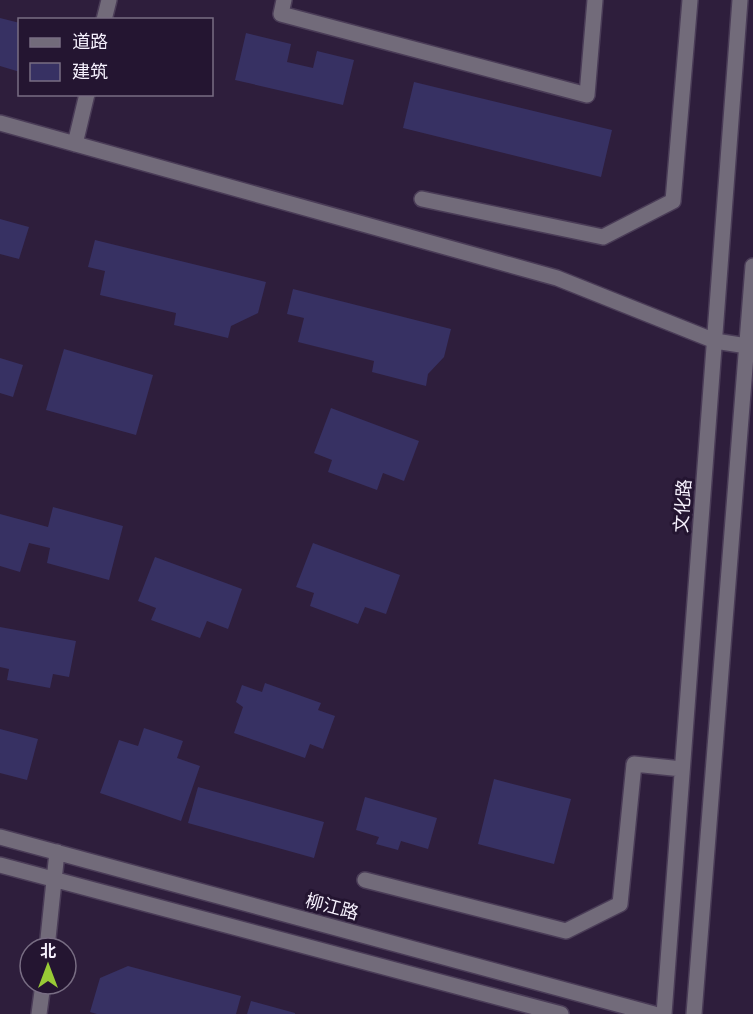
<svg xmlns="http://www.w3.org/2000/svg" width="753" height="1014" font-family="Rubik,'Noto Sans SC',sans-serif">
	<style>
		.building { fill: #373163 }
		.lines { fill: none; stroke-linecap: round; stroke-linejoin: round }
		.minor-casing { stroke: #4a3c57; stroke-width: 18 }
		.minor { stroke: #726b7a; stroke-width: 15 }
		.labels { text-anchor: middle; stroke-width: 6; stroke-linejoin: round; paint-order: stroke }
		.street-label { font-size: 18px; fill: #f6f1fd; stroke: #241531 }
	</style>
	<rect width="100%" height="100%" fill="#2e1e3c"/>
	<path class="building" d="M0 18 20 23V72L0 66Z
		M246 33 291 44 287 62 313 68 317 51 354 60 343 105 235 80Z
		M414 82 612 130 601 177 403 128Z
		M0 219 29 227 19 259 0 254Z
		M95 240 266 282 258 313 231 326 228 338 174 325 176 313 100 295 105 271 88 267Z
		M293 289 451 329 444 357 428 374 426 386 372 372 374 361 298 342 304 318 287 314Z
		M64 349 153 375 136 435 46 410Z
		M0 358 23 365 13 397 0 393Z
		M331 408 419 441 404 481 383 473 377 490 328 472 332 460 314 453Z
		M53 507 123 526 109 580 47 563 50 548 29 543 20 572 0 566V514L48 527Z
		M313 543 400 575 386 614 365 607 358 624 310 606 314 593 296 587Z
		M155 557 242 589 228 629 207 621 200 638 151 620 156 608 138 601Z
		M0 627 76 641 69 677 53 674 50 688 7 680 9 669 0 667Z
		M265 683 321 703 318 710 335 716 323 749 310 744 305 758 234 733 243 707 236 702 242 685 262 692Z
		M144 728 183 741 177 758 200 766 181 821 100 793 119 740 138 746Z
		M0 729 38 739 27 780 0 773Z
		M494 779 571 799 554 864 478 844Z
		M198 787 324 822 314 858 188 823Z
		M365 797 437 818 428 849 401 841 398 850 376 844 379 837 356 830Z
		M128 966 241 996 236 1014H97L90 1012 100 978Z
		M251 1001 295 1013V1014H247Z"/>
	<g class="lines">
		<g class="minor-casing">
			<path id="minor" d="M284 0 281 14 587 95 595 0
				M104 20 109 0
				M0 123 557 278 715 341 747 346
				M75 144 87 94
				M422 199 603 237 673 201 690 0
				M0 837 654 1014
				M0 865 561 1014
				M365 880 566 931 620 904 634 764 682 769
				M47 948 57 852
				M39 1014 43 984
				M664 1014 740 0
				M694 1014 753 266"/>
		</g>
		<use href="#minor" class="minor"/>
	</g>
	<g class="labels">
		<g class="street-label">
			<text transform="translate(683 506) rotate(-86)" y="6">文化路</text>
			<text transform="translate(332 907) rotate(15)" y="6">柳江路</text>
		</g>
	</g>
	<rect x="18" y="18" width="195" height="78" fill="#241531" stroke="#786d83" stroke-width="1.5"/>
	<rect x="30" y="38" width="30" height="9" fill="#726b7a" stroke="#786d83" stroke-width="1.5"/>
	<text x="72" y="48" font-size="18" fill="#f6f1fd">道路</text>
	<rect x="30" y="63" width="30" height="18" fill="#373163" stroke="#786d83" stroke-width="1.5"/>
	<text x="72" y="78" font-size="18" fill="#f6f1fd">建筑</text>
	<g transform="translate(48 966)"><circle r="28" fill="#241531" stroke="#786d83" stroke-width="1.5"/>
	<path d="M0-4.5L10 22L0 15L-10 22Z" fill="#99cb36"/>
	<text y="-9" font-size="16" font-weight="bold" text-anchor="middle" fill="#f6f1fd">北</text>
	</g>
</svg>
